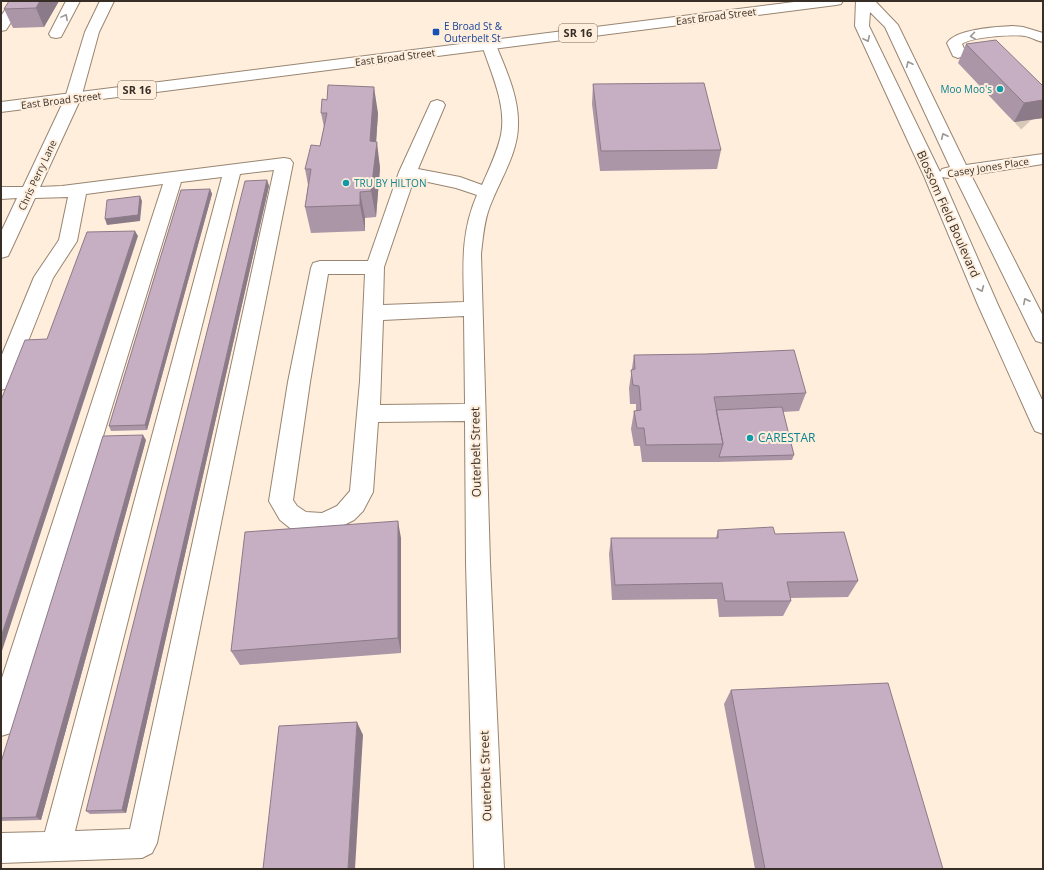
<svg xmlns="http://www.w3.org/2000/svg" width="1044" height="870" font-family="'Open Sans',sans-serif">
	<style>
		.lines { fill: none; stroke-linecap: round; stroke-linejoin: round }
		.minor-tunnel { stroke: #d7c8b8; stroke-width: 16; stroke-dasharray: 16 8; stroke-linecap: butt }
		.minor-casing { stroke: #988571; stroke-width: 2 }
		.highway-casing { stroke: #988571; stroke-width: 2 }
		.minor { fill: #fff; fill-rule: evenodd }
		.highway { fill: #fff; fill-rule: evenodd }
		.wall { fill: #aa96a7 }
		.shaded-wall { fill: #8b7a88 }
		.building { fill: #c6afc2; stroke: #8b7a88 }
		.oneway { stroke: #9b9793 }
		.transit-dot { fill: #1a4fb4; stroke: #ffeedc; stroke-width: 1.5 }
		.culture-dot { fill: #0f9aa8; stroke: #ffeedc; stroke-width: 1.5 }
		.labels { text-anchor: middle; stroke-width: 4; stroke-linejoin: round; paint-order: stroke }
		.far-street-label { font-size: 10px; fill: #372f27; stroke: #ffeedc }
		.far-transit-label { font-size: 10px; fill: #164399; stroke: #ffeedc; text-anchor: start }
		.far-culture-label { font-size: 10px; fill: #0d838f; stroke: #ffeedc; text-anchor: end }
		.shield { fill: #ffeedc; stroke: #73685d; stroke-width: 1 }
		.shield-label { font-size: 11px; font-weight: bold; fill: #372f27 }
		.street-label { font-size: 12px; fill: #372f27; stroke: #ffeedc }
		.culture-label { font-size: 12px; fill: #0d838f; stroke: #ffeedc; text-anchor: start }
	</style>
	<rect width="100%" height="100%" fill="#ffeedc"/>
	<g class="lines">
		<path class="minor-tunnel" d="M1004 100 1027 124"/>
		<g class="minor-casing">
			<path id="minor" d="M11 1H25L6 30 1 31V16Z
				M66 1H80L61 37 56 38 51 37 49 34Z
				M100 1H114L99 32 81 98 40 187 62 186 284 158 290 159 293 163 157 843 152 853 142 858 1 863V833L45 832 222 177 181 182 15 723 11 733 1 736V681L163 184 86 194 77 241 53 278 12 382 8 388 1 390V357L34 277 59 240 68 197 35 198 10 252 8 256 1 258V232L17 198 1 199V187H23L65 98 85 32ZM274 170 130 829 75 831 240 174Z
				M856 1H875L898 25 966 165 1043 154V164L971 175 1043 316V343L1036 341 1033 336 955 177 948 178 942 177 998 305 1043 402V434L1035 431 1032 425 978 305 924 176 855 26ZM870 12 885 27 950 167 942 169 940 172 869 26Z
				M1013 26 1023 27 1043 33V42C1037 41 1031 37 1025 36 1013 34 970 37 962 44L966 53 963 56 958 58 953 56 947 43C956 29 996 27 1013 26Z
				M489 41 494 42 496 45C506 70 519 97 518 125 518 153 500 180 490 206 484 221 483 237 481 254L490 563 504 869H474L466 563 465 421 378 422 373 492 363 511 354 520 334 530 322 534H310L290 528 280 520 269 501 288 382 311 268 313 263 320 261H368L399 172 431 102 437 100 443 102 445 105 418 169 460 177 482 185C489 169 497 153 501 135 507 105 491 73 482 45L484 42ZM414 179 456 188 477 195C461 232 463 263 464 302L383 305 384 267ZM328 274H365L360 381 350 491 337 506 322 513 306 512 297 506 293 500 310 382ZM464 316 465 404 380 405 383 320Z"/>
		</g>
		<g class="highway-casing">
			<path id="highway" d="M802 1H843L841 4 836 5 1 112V102Z"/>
		</g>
		<use href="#minor" class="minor"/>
		<use href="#highway" class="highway"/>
	</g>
	<path class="wall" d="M9 1H59L44 27 13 28 4 9Z
		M966 44 1043 86V118L1014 122 958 63Z
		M593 84 721 150 717 169 600 171 592 104Z
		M321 113H378L376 142 380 168 376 217 365 218V231L311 233 305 207 308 185 305 169 320 146 324 127Z
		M267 180 269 186 126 813 90 814 86 811Z
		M210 189 212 194 147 430 111 431 109 426Z
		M634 355 806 393 799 411 783 412 794 455 792 460 718 462H642L640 446H634L631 429 634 411H636V404H630L629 388Z
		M146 440 41 820 1 821V762Z
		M718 530 775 534 858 581 848 597 790 598 791 601 783 616 719 617 717 599 612 600 609 554 611 538H716Z
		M401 538V653L240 665 231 651Z
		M731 690 943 869H755L724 704Z"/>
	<path class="shaded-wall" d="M40 1H59L44 27 36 8Z
		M374 87 378 113 375 159 377 142 380 168 376 217 371 191 370 141Z
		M1043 100V118L1014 122 1024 103Z
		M267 180 269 186 126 813 122 810Z
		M210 189 212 194 147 430 145 425Z
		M360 192 365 218V231L360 205Z
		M140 196 142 201 140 221 107 225 105 219Z
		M135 231 138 236 1 654V637Z
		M143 435 146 440 41 820 36 817Z
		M398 521 401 538V653L398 638Z
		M357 722 363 735 355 869H348Z"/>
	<path class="building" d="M9 1H40L36 8 4 9Z
		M996 40 1043 86V100L1024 103 966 44Z
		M704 83 721 150 601 151 593 84Z
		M328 85 374 87 370 141 377 142 371 191 360 192V205L305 207 311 169H305L311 145 320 146 327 113H321L322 99 327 100Z
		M267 180 122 810 86 811 245 181Z
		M210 189 145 425 109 426 181 190Z
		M140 196 138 215 105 219 107 200Z
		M135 231 1 637V400L25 340 47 339 87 232Z
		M794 350 806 393 714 397 723 444 646 445 644 428H637L634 411 641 410 639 386 633 385 631 370 635 369 634 355 705 354Z
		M782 407 794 455 719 457 723 444 716 410Z
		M143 435 36 817 1 818V762L103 436Z
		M398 521V638L231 651 245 532Z
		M773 527 775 534 844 532 858 581 787 582 791 601H725L722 583 615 585 611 538H718V530Z
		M888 683 943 869H765L731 690Z
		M357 722 348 869H263L279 726Z"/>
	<defs><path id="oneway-chevron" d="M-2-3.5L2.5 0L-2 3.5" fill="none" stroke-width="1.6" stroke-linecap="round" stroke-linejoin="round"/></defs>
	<g class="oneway">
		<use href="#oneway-chevron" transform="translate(65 17) rotate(-62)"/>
		<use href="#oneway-chevron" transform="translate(973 36) rotate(172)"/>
		<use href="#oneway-chevron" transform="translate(867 39) rotate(65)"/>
		<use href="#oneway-chevron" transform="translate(909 64) rotate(-115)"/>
		<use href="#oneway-chevron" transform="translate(944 136) rotate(-115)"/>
		<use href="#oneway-chevron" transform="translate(981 289) rotate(67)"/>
		<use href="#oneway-chevron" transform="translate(1026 301) rotate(-117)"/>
	</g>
	<rect class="transit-dot" x="432" y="28" width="8" height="8" rx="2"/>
	<g class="culture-dot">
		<circle cx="1000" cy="89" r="4"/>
		<circle cx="346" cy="183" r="4"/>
		<circle cx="750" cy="438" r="4"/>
	</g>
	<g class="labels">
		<g class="far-street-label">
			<text transform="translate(716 16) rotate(-7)" y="4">East Broad Street</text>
			<text transform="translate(395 57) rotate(-7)" y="4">East Broad Street</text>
			<text transform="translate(61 100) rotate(-7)" y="4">East Broad Street</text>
			<text transform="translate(988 167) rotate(-9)" y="4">Casey Jones Place</text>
			<text transform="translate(37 175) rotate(-65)" y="4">Chris Perry Lane</text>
		</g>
		<g class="far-transit-label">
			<text x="444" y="30">E Broad St &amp;<tspan x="444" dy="12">Outerbelt St</tspan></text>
		</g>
		<g class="far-culture-label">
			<text x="992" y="93">Moo Moo's</text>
			<text x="354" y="187" text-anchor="start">TRU BY HILTON</text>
		</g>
		<g class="shield">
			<rect x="559" y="24" width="38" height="18" rx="3"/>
			<rect x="118" y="81" width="38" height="18" rx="3"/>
		</g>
		<g class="shield-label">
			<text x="578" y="37">SR 16</text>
			<text x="137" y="94">SR 16</text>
		</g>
		<g class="street-label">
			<text transform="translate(948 214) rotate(66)" y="4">Blossom Field Boulevard</text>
			<text transform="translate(476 452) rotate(-91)" y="4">Outerbelt Street</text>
			<text transform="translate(486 776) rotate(-92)" y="4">Outerbelt Street</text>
		</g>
		<g class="culture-label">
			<text x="758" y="442">CARESTAR</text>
		</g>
	</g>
	<rect width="1044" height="870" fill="none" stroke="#372f27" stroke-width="4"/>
</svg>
